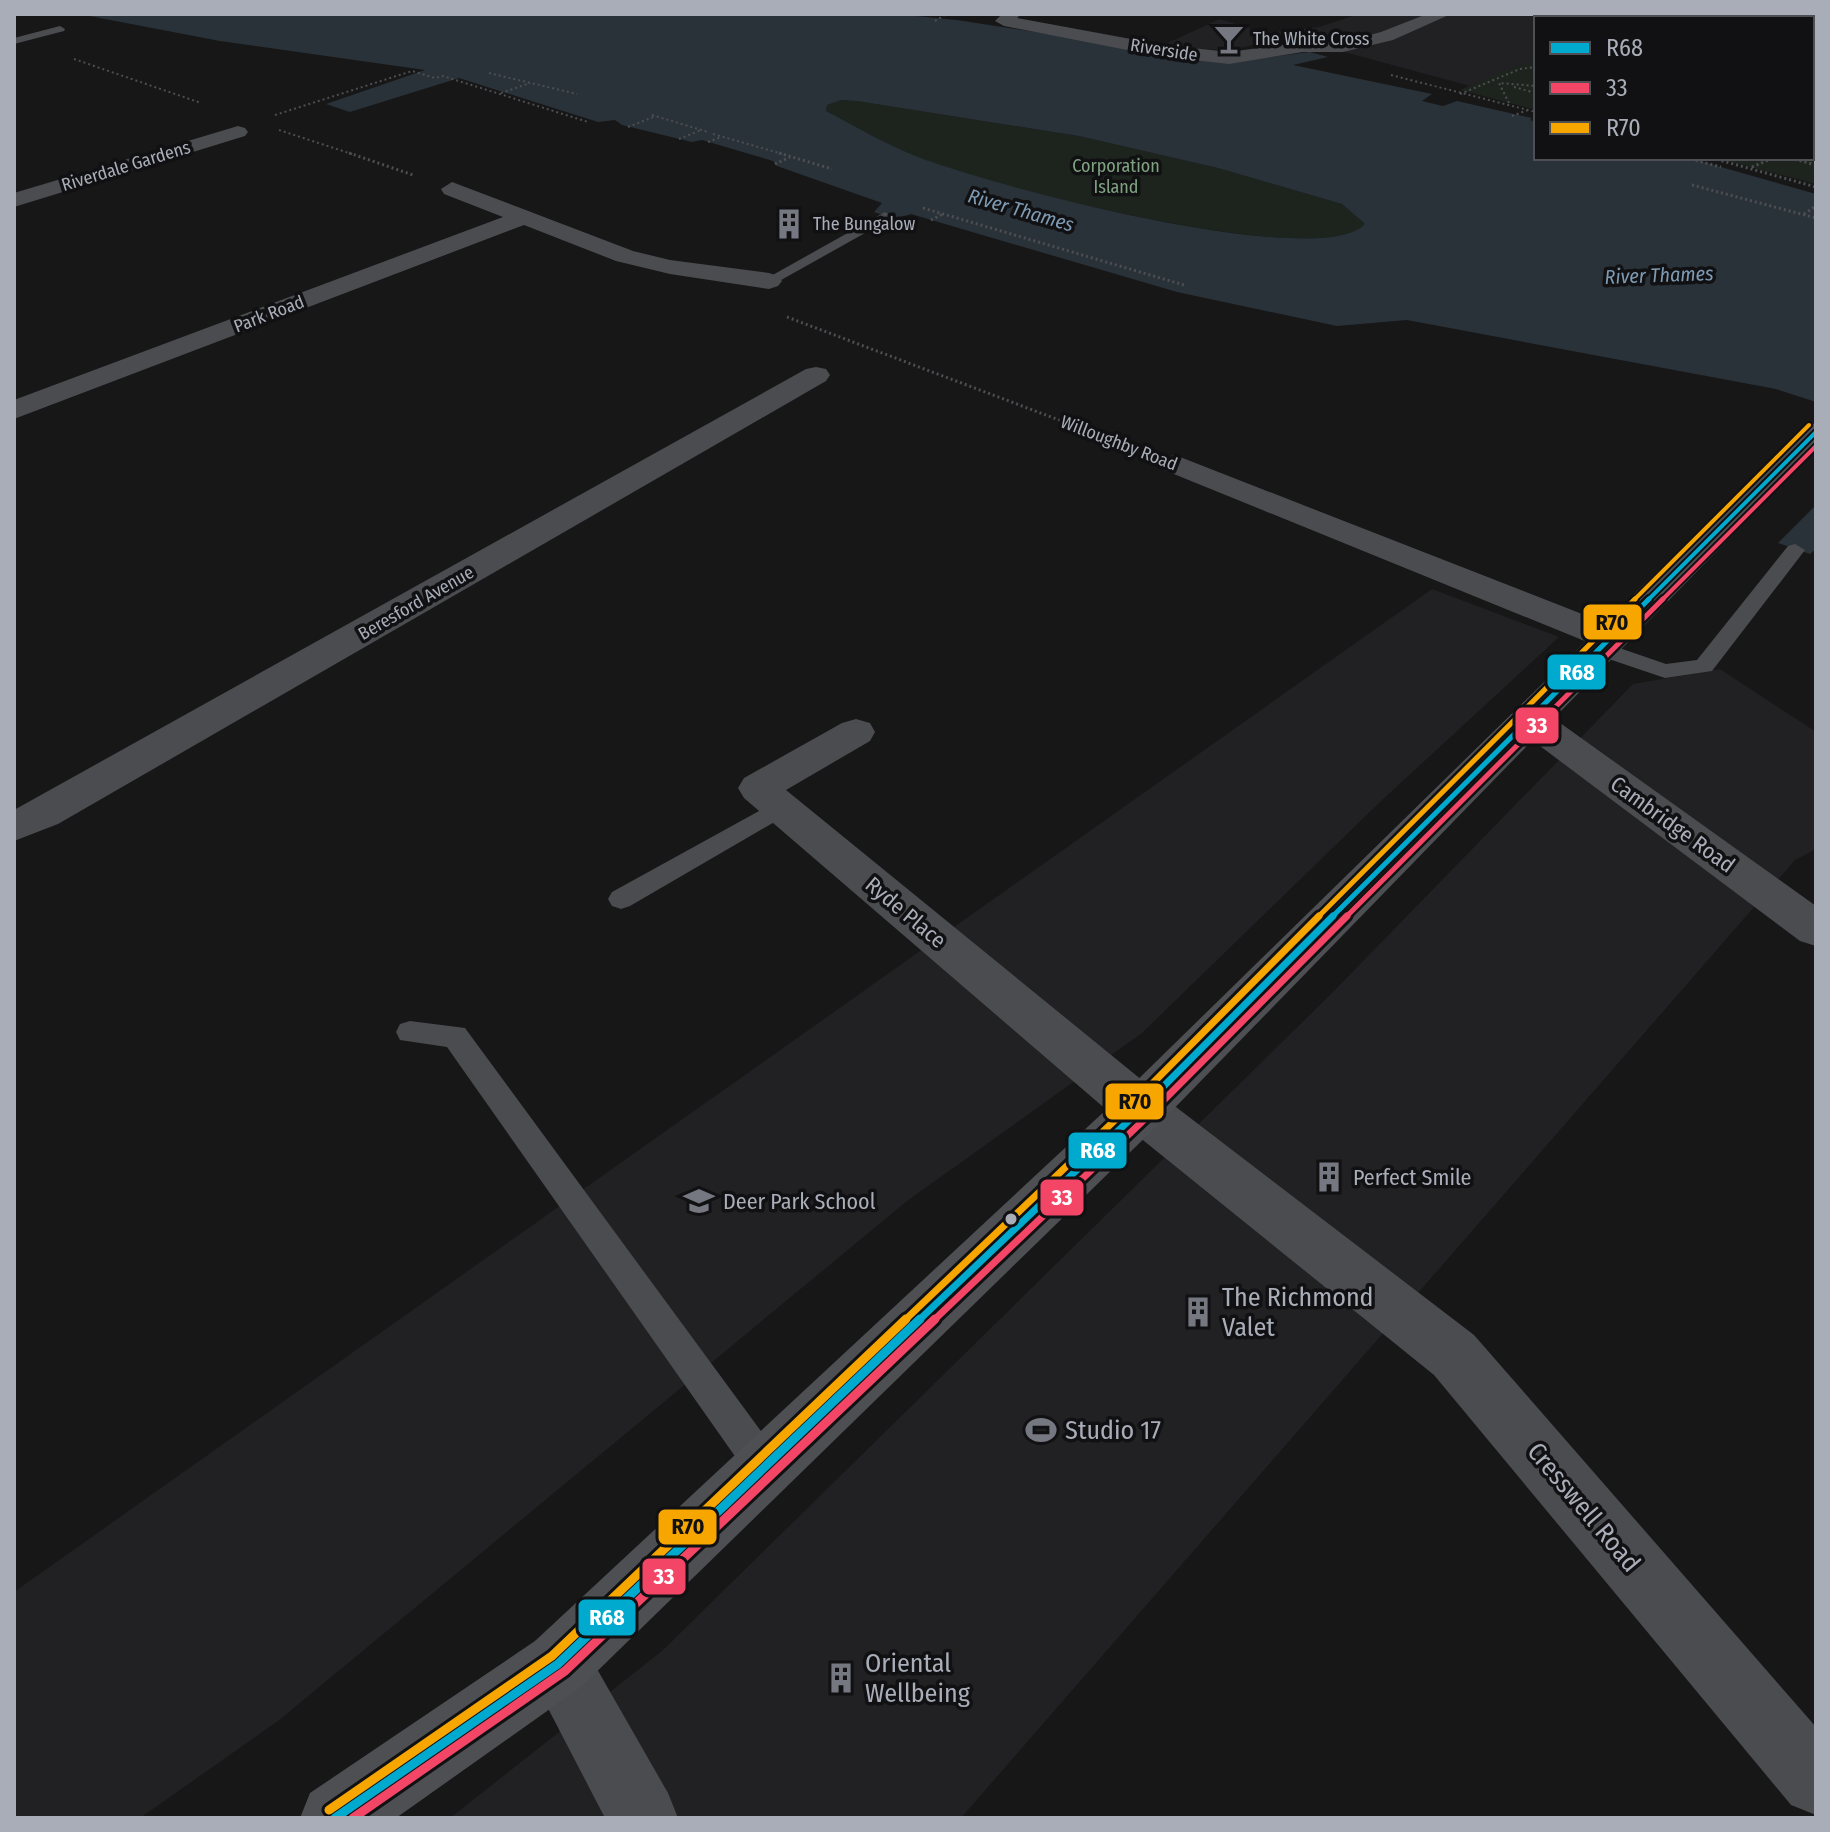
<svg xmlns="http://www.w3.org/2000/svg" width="1830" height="1832" font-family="'Fira Sans Condensed',sans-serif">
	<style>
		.built { fill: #212123 }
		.green { fill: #1d241e }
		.water { fill: #2a3239; fill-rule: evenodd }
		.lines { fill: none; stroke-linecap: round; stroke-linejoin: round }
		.path-far1 { stroke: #4d4e52; stroke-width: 2; stroke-dasharray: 2 3; stroke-linecap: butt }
		.path { stroke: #4d4e52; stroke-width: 3; stroke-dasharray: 2 3; stroke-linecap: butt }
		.lane { fill: #4b4c50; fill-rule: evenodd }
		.street { fill: #4b4c50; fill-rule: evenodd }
		.primary { fill: #4d4f52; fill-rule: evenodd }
		.bus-1-far3-casing { stroke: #111113; stroke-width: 8 }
		.bus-1-far2-casing { stroke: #111113; stroke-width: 10 }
		.bus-1-far1-casing { stroke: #111113; stroke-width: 13 }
		.bus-1-casing { stroke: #111113; stroke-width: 15 }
		.bus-2-far3-casing { stroke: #111113; stroke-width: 8 }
		.bus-2-far2-casing { stroke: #111113; stroke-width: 10 }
		.bus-2-far1-casing { stroke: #111113; stroke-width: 13 }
		.bus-2-casing { stroke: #111113; stroke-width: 15 }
		.bus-3-far3-casing { stroke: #111113; stroke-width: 8 }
		.bus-3-far2-casing { stroke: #111113; stroke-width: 10 }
		.bus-3-far1-casing { stroke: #111113; stroke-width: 13 }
		.bus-3-casing { stroke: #111113; stroke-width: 15 }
		.bus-1-far3 { stroke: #00a9ce; stroke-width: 4 }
		.bus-1-far2 { stroke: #00a9ce; stroke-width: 5 }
		.bus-1-far1 { stroke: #00a9ce; stroke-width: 7 }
		.bus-1 { stroke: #00a9ce; stroke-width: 9 }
		.bus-2-far3 { stroke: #f34667; stroke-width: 4 }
		.bus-2-far2 { stroke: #f34667; stroke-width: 5 }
		.bus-2-far1 { stroke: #f34667; stroke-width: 7 }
		.bus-2 { stroke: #f34667; stroke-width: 9 }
		.bus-3-far3 { stroke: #f7a600; stroke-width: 4 }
		.bus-3-far2 { stroke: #f7a600; stroke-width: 5 }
		.bus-3-far1 { stroke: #f7a600; stroke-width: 7 }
		.bus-3 { stroke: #f7a600; stroke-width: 9 }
		.bus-dot { fill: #a8adb8; stroke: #111113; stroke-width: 3 }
		.labels { text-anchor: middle; stroke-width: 7; stroke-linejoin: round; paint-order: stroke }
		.far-poi-label { font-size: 18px; fill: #a8adb8; stroke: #111113; text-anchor: start }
		.far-street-label { font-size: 18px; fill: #a8adb8; stroke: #111113 }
		.far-park-label { font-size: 18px; fill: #7fa381; stroke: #111113 }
		.far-water-label { font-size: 20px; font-style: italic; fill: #7f9bb3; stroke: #111113 }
		.street-label { font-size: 22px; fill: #a8adb8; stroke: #111113 }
		.poi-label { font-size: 22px; fill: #a8adb8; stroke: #111113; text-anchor: start }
		.near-poi-label { font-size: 26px; fill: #a8adb8; stroke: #111113; text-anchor: start }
		.near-street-label { font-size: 26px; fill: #a8adb8; stroke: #111113 }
		.line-badge { stroke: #111113; stroke-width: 3 }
		.badge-label { font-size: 22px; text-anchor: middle; font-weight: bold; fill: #fff }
		.pale-badge-label { font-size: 22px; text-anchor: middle; font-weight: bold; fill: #111 }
	</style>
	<rect width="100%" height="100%" fill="#171717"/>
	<path class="built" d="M1359 14H1752L1763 18H1536V63L1470 86 1300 40 1276 39 1229 51 1163 45 1220 19 1265 33 1319 27Z
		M1432 589 1559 637 1380 802 1142 1033 907 1201 278 1721 140 1818H14V1592Z
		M1720 669 1816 732V849L1795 860 961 1818H450L662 1651 1332 993 1633 684Z"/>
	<path class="green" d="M1536 61V110L1460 90 1511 68Z
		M857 101 1079 136 1218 168 1342 204 1365 224C1322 274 970 181 908 154 880 141 853 125 826 111L827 105 841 100Z
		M1812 131 1816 132V184L1716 158H1812Z"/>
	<path class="water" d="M79 14H895L957 20 1230 62 1310 52 1328 57 1293 65 1432 94 1422 101 1443 106 1457 101 1532 118 1530 120 1536 122V158H1689L1816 194V402L1776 389 1407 320 1337 326 1177 292 911 214C897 219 888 217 874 212L882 203 777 166 773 161 702 140 692 142 622 125 615 120 598 122 459 78 350 112 326 104 425 70 220 41ZM857 101 1079 136 1218 168 1342 204 1365 224C1319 274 972 181 908 153 880 141 853 125 826 111L827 105 841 100Z
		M1816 505V549L1810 554 1778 543Z"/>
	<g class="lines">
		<path class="path-far1" d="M935 21 946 14
			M74 59 201 103
			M489 73 577 94
			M1391 75 1536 112
			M1514 87 1536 93
			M501 93 530 83
			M1460 94 1520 69 1536 67
			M1509 103 1499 83 1536 86
			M275 115 412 71 435 78 443 76 588 122
			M652 115 708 132
			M1512 116 1528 110
			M628 127 656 116
			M279 130 355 155
			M713 134 786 155
			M679 139 701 130
			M1812 140 1816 138
			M708 142 721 137
			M1812 153 1816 155"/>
		<path class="path" d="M349 153 413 175
			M779 153 832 169
			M1813 153 1816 155
			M1712 158 1816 187
			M1790 158 1816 165
			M1691 159 1721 167
			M775 164 790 157
			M1752 167 1773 158
			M1692 185 1816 218
			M923 208 1184 285
			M1804 214 1816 206
			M931 220 943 214
			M787 317 1133 448"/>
		<path class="lane" d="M60 26 65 29 64 31 14 44V38Z
			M1812 95 1816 96V104L1812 103Z
			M885 212 892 216 890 219 774 284 769 285 762 281Z
			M1795 544 1805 550 1712 671 1665 678 1591 653 1588 648 1599 641 1666 664 1697 660 1788 546Z
			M781 799 790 801 793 807 790 813 630 906 621 909 612 906 608 899 612 892Z
			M410 1021 465 1028 777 1453 782 1466 777 1479 764 1484 751 1479 447 1047 400 1040 396 1032 400 1024Z"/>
		<path class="street" d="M1002 14H1021L1017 18 1158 44 1229 52 1303 42H1343L1381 32 1427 14H1451L1393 40 1343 52H1303L1229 64 1158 56 1004 26 995 21Z
			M1719 14H1748L1744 18H1715Z
			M238 126 245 128 248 132 245 136 14 207V193Z
			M452 182 633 251 670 260 769 273 778 276 782 281 778 286 769 289 670 274 616 261 524 225 14 419V400L503 217 444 194 441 189Z
			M816 367 826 369 830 375 826 381 58 824 14 841V810L806 369Z
			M1175 455 1623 630 1628 638 1623 646 1610 649 1597 646 1164 470 1160 464 1164 458Z
			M1529 707 1542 710 1816 906V946L1800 941 1516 728 1510 719 1516 710Z
			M856 719 870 723 875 732 870 741 786 790 1159 1094 1474 1335 1816 1727V1815L1791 1805 1434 1375 1123 1124 744 798 738 788 744 778 842 723Z
			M558 1631 581 1641 668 1793 678 1818H605L525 1664 535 1641Z"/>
		<path class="primary" d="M1754 14H1779L1783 18H1758Z
			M1812 26 1816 27V38L1812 37Z
			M1816 423V449L1159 1124 581 1687 396 1818H300L310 1793 535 1641 1123 1094 1806 426Z"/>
		<g class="bus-1-far3-casing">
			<path id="bus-1-far3" d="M1647 601 1816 432"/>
		</g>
		<g class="bus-1-far2-casing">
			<path id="bus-1-far2" d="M1331 918 1649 599"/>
		</g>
		<g class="bus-1-far1-casing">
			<path id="bus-1-far1" d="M918 1321 1141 1109 1333 916"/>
		</g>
		<g class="bus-1-casing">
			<path id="bus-1" d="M335 1818 558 1664 920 1319"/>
		</g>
		<g class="bus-2-far3-casing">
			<path id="bus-2-far3" d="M1661 601 1816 446"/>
		</g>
		<g class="bus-2-far2-casing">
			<path id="bus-2-far2" d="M1345 918 1663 599"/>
		</g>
		<g class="bus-2-far1-casing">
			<path id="bus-2-far1" d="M933 1321 1148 1116 1347 916"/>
		</g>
		<g class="bus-2-casing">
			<path id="bus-2" d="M353 1818 565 1671 935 1319"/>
		</g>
		<g class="bus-3-far3-casing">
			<path id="bus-3-far3" d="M1633 601 1809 425"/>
		</g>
		<g class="bus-3-far2-casing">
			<path id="bus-3-far2" d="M1317 918 1635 599"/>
		</g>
		<g class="bus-3-far1-casing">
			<path id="bus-3-far1" d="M904 1321 1134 1102 1319 916"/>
		</g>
		<g class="bus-3-casing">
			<path id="bus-3" d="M329 1810 552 1656 906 1319"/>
		</g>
		<use href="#bus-1-far3" class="bus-1-far3"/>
		<use href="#bus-1-far2" class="bus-1-far2"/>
		<use href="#bus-1-far1" class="bus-1-far1"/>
		<use href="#bus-1" class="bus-1"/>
		<use href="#bus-2-far3" class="bus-2-far3"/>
		<use href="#bus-2-far2" class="bus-2-far2"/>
		<use href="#bus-2-far1" class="bus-2-far1"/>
		<use href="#bus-2" class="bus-2"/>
		<use href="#bus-3-far3" class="bus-3-far3"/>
		<use href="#bus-3-far2" class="bus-3-far2"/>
		<use href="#bus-3-far1" class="bus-3-far1"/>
		<use href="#bus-3" class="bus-3"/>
	</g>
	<defs>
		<g id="bar-bare" transform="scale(2.4)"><path d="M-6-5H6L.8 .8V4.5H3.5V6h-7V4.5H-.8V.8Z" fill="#757880" stroke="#111113" stroke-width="2.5" paint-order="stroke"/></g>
		<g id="building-bare" transform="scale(2.4)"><path d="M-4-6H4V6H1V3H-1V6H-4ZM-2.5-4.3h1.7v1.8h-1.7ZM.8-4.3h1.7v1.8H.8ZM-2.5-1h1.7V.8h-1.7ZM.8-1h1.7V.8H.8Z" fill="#757880" stroke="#111113" stroke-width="2.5" paint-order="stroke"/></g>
		<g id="school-bare" transform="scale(2.4)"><path d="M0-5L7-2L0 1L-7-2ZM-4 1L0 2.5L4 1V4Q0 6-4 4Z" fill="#757880" stroke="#111113" stroke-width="2.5" paint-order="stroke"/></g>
		<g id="stadium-bare" transform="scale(2.4)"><path d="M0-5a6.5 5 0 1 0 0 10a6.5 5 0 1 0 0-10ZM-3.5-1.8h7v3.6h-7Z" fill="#757880" stroke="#111113" stroke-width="2.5" paint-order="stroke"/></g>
	</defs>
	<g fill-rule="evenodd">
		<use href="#bar-bare" x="1229" y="39"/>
		<use href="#building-bare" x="789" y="224"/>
		<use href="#building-bare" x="1329" y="1177"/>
		<use href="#school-bare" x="699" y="1201"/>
		<use href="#building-bare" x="1198" y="1312"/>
		<use href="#stadium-bare" x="1041" y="1430"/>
		<use href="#building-bare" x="841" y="1678"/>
	</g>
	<circle class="bus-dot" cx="1011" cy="1219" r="7"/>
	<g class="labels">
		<g class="far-poi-label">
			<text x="1253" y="45">The White Cross</text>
			<text x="813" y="230">The Bungalow</text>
		</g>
		<g class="far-street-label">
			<text transform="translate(1164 50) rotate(9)" y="6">Riverside</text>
			<text transform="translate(126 166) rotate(-17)" y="6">Riverdale Gardens</text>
			<text transform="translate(269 314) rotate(-21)" y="6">Park Road</text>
			<text transform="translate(1119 443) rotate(21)" y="6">Willoughby Road</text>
			<text transform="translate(416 603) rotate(-30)" y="6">Beresford Avenue</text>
		</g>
		<g class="far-park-label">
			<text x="1116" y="172">Corporation<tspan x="1116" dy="21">Island</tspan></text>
		</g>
		<g class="far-water-label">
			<text transform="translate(1021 210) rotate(16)" y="7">River Thames</text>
			<text transform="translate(1659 275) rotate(-2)" y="7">River Thames</text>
		</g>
		<g class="street-label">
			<text transform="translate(1673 824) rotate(36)" y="8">Cambridge Road</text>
			<text transform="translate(906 912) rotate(40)" y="8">Ryde Place</text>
		</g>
		<g class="poi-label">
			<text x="1353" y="1185">Perfect Smile</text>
			<text x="723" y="1209">Deer Park School</text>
		</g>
		<g class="near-poi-label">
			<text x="1222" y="1306">The Richmond<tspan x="1222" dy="30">Valet</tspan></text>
			<text x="1065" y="1439">Studio 17</text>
			<text x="865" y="1672">Oriental<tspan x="865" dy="30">Wellbeing</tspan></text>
		</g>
		<g class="near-street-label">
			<text transform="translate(1584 1507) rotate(50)" y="9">Cresswell Road</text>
		</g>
	</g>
	<g class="line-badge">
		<rect x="1582" y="603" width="61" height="38" rx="8" fill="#f7a600"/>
		<rect x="1546" y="653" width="61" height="38" rx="8" fill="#00a9ce"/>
		<rect x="1514" y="706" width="46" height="39" rx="8" fill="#f34667"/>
		<rect x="1104" y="1082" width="61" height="39" rx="8" fill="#f7a600"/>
		<rect x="1067" y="1131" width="61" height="39" rx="8" fill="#00a9ce"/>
		<rect x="1039" y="1178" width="46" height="39" rx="8" fill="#f34667"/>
		<rect x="657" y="1508" width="61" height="38" rx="8" fill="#f7a600"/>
		<rect x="641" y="1557" width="46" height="39" rx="8" fill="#f34667"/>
		<rect x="577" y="1598" width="60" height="39" rx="8" fill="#00a9ce"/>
	</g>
	<g class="badge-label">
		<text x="1577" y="680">R68</text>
		<text x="1537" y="733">33</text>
		<text x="1098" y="1158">R68</text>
		<text x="1062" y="1205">33</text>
		<text x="664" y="1584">33</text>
		<text x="607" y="1625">R68</text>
	</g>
	<g class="pale-badge-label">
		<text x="1612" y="630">R70</text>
		<text x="1135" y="1109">R70</text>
		<text x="688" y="1534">R70</text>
	</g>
	<rect width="1830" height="1832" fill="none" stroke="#a8adb8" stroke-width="32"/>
	<rect x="1534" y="16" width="280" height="144" fill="#111113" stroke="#4d4f55" stroke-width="2"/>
	<rect x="1550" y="42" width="40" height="12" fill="#00a9ce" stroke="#4d4f55" stroke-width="2"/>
	<text x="1606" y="56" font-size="24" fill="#a8adb8">R68</text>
	<rect x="1550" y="82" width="40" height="12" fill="#f34667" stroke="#4d4f55" stroke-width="2"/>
	<text x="1606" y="96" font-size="24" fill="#a8adb8">33</text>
	<rect x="1550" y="122" width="40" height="12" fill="#f7a600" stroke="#4d4f55" stroke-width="2"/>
	<text x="1606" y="136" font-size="24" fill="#a8adb8">R70</text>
</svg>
